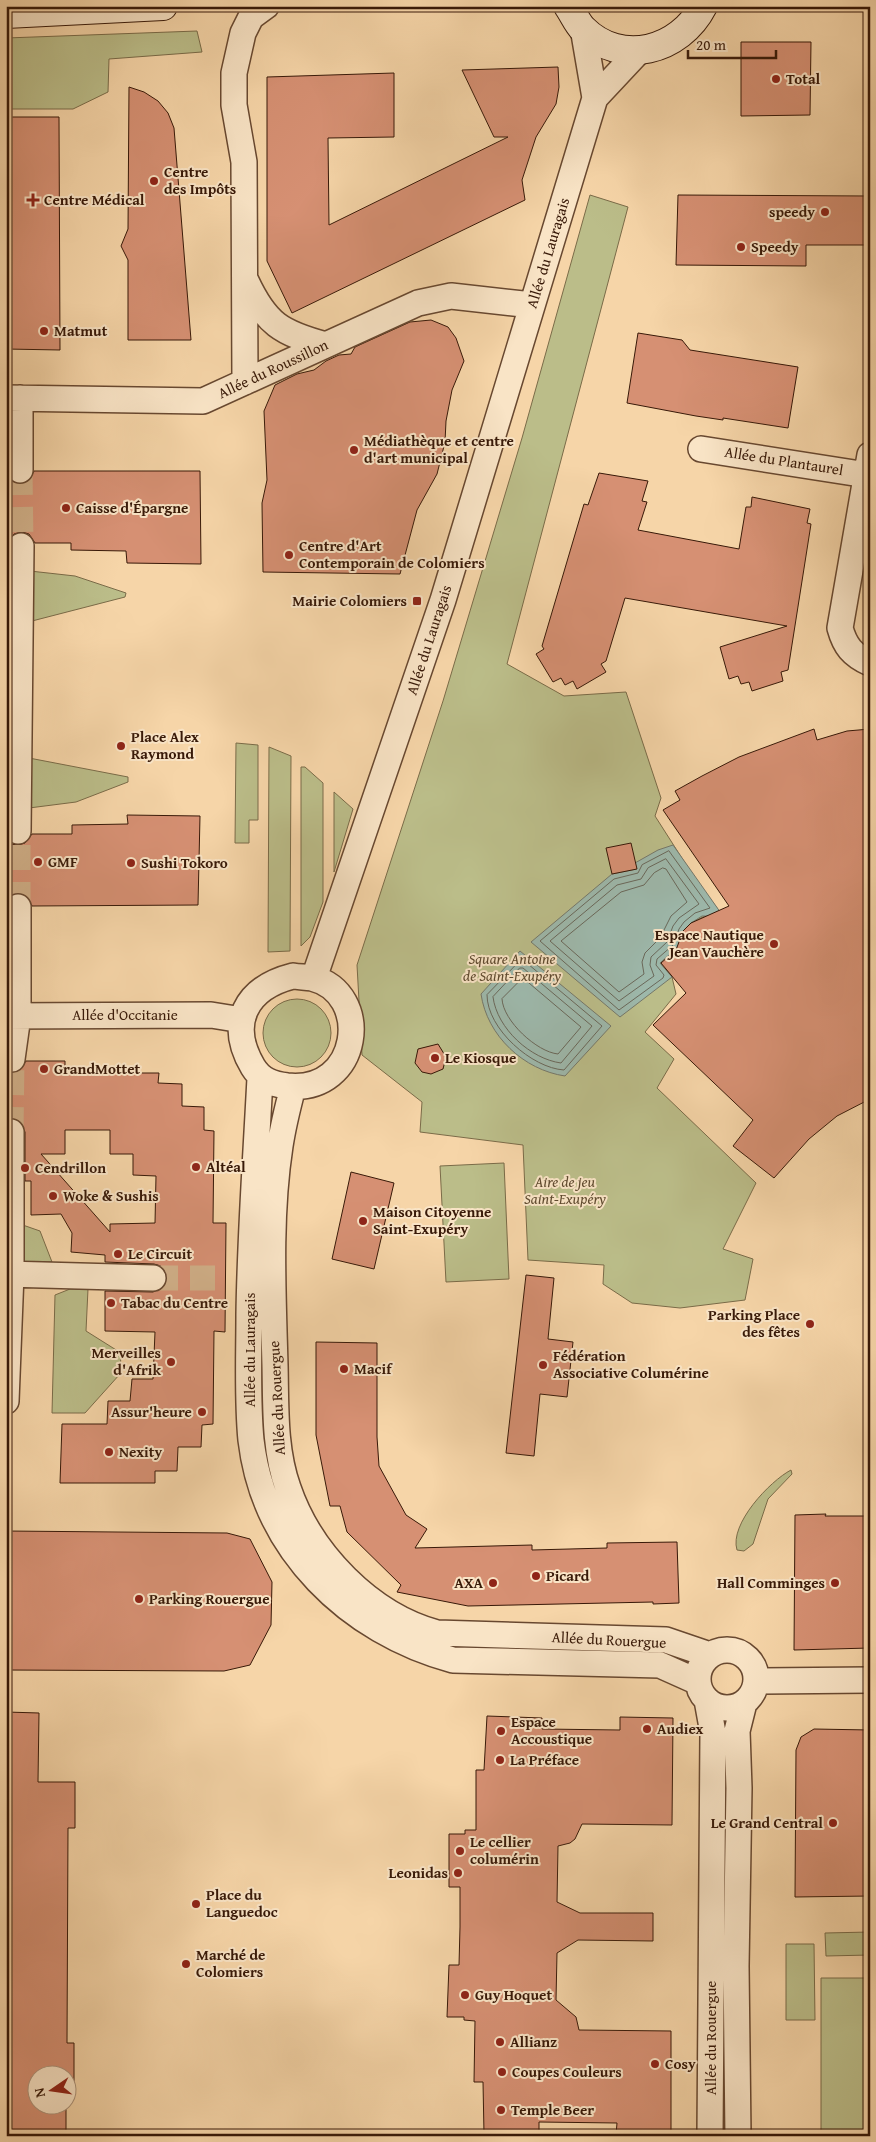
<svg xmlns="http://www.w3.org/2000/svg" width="876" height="2142" font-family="'Gentium Book Plus',serif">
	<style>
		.green { fill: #bbbd89; stroke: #7a6b48 }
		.water { fill: #9db8ab; stroke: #75786a }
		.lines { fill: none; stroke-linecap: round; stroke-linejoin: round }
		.shore { stroke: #6a685a; stroke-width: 1 }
		.building { fill: #d69073; stroke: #381908; fill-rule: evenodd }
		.street-tunnel { stroke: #d0af88; stroke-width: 25; stroke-dasharray: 25 12; stroke-linecap: butt }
		.street-casing { stroke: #684830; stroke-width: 28 }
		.secondary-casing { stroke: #381908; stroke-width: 30 }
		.street { stroke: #f9e4c6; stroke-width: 25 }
		.secondary { stroke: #f9e4c6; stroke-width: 28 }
		.poi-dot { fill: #8f2418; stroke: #f9e4c6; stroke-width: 2 }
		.labels { text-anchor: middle; stroke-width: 4; stroke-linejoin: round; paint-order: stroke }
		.poi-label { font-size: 15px; font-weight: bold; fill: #381908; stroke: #f9e4c6; text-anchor: start }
		.street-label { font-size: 15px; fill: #381908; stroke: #f9e4c6 }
		.park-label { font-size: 15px; font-style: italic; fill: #5f4a2f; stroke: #f9e4c6 }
	</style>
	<rect width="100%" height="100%" fill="#f6d5a8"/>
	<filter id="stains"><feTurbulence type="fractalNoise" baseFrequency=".004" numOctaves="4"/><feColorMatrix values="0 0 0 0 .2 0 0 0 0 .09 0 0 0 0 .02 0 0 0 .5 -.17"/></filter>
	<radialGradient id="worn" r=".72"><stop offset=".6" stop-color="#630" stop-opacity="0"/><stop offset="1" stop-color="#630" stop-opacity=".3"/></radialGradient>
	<path class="green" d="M197 31 202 52 109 59 108 92 73 109H6V38Z
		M590 195 628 207 507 664 564 696 626 692 661 798 655 816 694 877 723 916 707 915 691 923 683 931 678 947 660 963 672 977 676 994 645 1032 674 1059 657 1088 756 1183 723 1249 753 1259 745 1300 680 1308 632 1303 603 1284 604 1265 528 1260 523 1145 420 1132 422 1102 362 1055 357 965 443 701 522 438Z
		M30 571 75 576 126 593 125 597 32 621Z
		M236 743 258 745V820H249V843H235Z
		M269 747 291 756 290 951 268 952Z
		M29 758 128 777V782L76 802 29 808Z
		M301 767H305L323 783V902L310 937 301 946Z
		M334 792 353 809 334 872Z
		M263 1033a34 34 0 1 1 68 0a34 34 0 1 1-68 0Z
		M504 1163 509 1279 446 1282 440 1166Z
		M17 1223 40 1231 52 1262 17 1261Z
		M70 1289H88L86 1331 121 1353 120 1374 85 1413H52L55 1295Z
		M791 1470 792 1474 768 1499 753 1544 744 1551 737 1550C729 1524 770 1481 791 1470Z
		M870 1932V1955L826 1956 825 1933Z
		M786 1944H814L815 2020H786Z
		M821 1978H870V2131H821Z"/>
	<path class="water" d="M673 845 723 916H702L691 923 683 931 678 947 660 963 672 977 620 1017 531 942 612 874 636 869 635 863 658 850Z
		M520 951 611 1026 565 1076C524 1070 487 1036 481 994Z"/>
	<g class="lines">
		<path class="shore" d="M669 851 710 908 695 913 684 922 679 929 673 945 657 959 656 965 664 975 663 978 619 1010 540 941 614 879 638 873 642 865Z
			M666 859 699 904 679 918 673 926 667 942 651 957 650 965 654 976 619 1001 550 941 617 885 641 879 648 868Z
			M663 868 666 869 687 902 671 916 660 938 645 953 642 962 644 974 619 992 561 941 621 892 644 885 654 873Z
			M522 959 602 1026 564 1070C532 1068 487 1029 487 995Z
			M520 968H523L592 1026 561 1063C531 1059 497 1029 493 997Z
			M523 978 581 1027 558 1054C537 1052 503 1021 502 999Z"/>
	</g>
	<path class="building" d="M741 42H811L810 115 741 116Z
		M558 67 559 87 556 104 536 137 522 180 525 200 292 313 267 261V77L394 73V137L328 138 329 225 508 137H494L462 70Z
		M129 87 144 92 158 101 168 113 174 128 191 340H128V260L121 246 128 229Z
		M6 117H59L60 350 6 349Z
		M678 195 870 196V245H806V266L676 265Z
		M431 320 448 327 456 338 464 361 452 390 446 421 445 442 437 474 417 510 400 574 263 572 262 503 267 480 264 411 275 385 297 374 314 370 326 361 339 355 351 354 355 347 410 322Z
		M638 333 682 340 690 350 798 367 788 428 723 418V420L696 416 627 403Z
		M34 471H200L201 564 127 563 126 551 71 550V543H35L29 534 22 532 14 534 6 543V473L12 482 20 484 28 482Z
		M599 473 648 481 642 501 647 502 638 530 739 549 746 507H751L752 497 810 509 807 523 811 524 788 670 781 672 783 681 752 691 749 682 741 684 738 676 729 679 720 647 787 626 625 598 606 661 601 664 606 672 577 689 573 681 565 685 561 678 553 682 536 654 544 649 542 646 584 504 588 505Z
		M814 729 817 740 847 731 870 729V1099L837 1116 809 1139 774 1178 733 1146 753 1120 653 1025 686 993 661 963 676 950 683 931 691 923 729 906 663 810 680 800 675 791 702 776 739 757Z
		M127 815 200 816 198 905 32 906 26 895 18 893 11 894 6 899V839L11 844 18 845 25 843 32 834H72V825L128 824Z
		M631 843 637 869 612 874 606 848Z
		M438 1044 446 1057 443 1069 431 1074 422 1072 415 1063 418 1049Z
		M26 1061H65V1073H159L158 1083 182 1084V1106L204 1107V1130L214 1131 213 1223H226L225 1332 214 1331 213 1424 202 1425 201 1447H178L177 1471H155V1483H60L62 1424H107L108 1401H130L132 1379H153L155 1332 105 1331V1291L153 1292 165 1286 167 1278 161 1266 154 1264 105 1262V1255L71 1252 72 1233 61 1214 31 1215V1181H25V1132L19 1120 6 1119V1072H18ZM65 1130H110V1154H133V1175L156 1176 155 1223 110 1224V1232L41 1154H65Z
		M351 1172 394 1183 374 1269 332 1259Z
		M526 1275 554 1278 548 1339 573 1342 567 1397 540 1394 534 1456 506 1453Z
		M316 1342 377 1343V1437L379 1466 406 1515 427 1529 415 1548 532 1545V1550L607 1548V1543L677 1542 679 1603 653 1604V1602L468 1606 397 1592 401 1585 347 1532 340 1506H330L316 1435Z
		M826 1514 825 1516H870V1648L794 1650 795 1515Z
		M6 1531 227 1533 250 1539 272 1582 271 1625 250 1665 224 1671 6 1670Z
		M6 1712 39 1713 38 1782H75V1828H68L67 2043H74V2088H68V2074H38V2104H66V2136H6Z
		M487 1716 542 1718V1729L620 1730V1717L673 1718 672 1825 582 1824 575 1839 570 1843 558 1846 557 1902 580 1913H653V1941L578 1940 557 1953 556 2000 576 2017 579 2030 671 2031V2136L616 2135 617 2123 539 2122V2135L484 2134 483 2082H474L475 2021 464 2020V2017H447L449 1965H459L460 1927V1887H449V1834H465V1830H476V1770H484Z
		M814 1729 870 1730V1896L795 1897 796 1750 801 1737Z"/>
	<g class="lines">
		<path class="street-tunnel" d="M20 470 21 546
			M18 907V831
			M11 1132 12 1059
			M153 1278H227"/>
		<g class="street-casing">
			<path id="street" d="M583 28 595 98
				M246 281C266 324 281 333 326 345
				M245 382 244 162 234 105V73L243 33 251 17 266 6
				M6 398 203 401 418 303 451 296 532 305
				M20 398V470
				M701 449 867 475
				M870 455 840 628C845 646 852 655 870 663
				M18 831 21 546
				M293 976C299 977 306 977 312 978 373 993 361 1094 287 1086 272 1084 261 1080 253 1067 227 1023 246 988 293 976Z
				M314 978 443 600 595 98 639 51
				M6 1016 211 1015 242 1020
				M12 1059 18 1016V907
				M260 1078C256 1157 250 1236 249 1315 249 1356 247 1399 251 1440 264 1550 349 1632 453 1660L660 1665 698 1682
				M293 1087C288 1106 283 1126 280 1146 269 1217 273 1292 275 1365 276 1406 274 1449 288 1488 310 1553 370 1615 437 1633L666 1640 710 1655
				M6 1274 153 1278
				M6 1401 11 1274V1132
				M698 1679a29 29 0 1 1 58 0a29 29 0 1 1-58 0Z
				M757 1681 870 1680
				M707 1700 713 1733 710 2136
				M738 2136 736 1966 739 1788 737 1731 744 1703"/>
		</g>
		<g class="secondary-casing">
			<path id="secondary" d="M568 6C573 13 577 23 583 29 621 67 680 51 703 6
				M6 14 163 6"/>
		</g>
		<use href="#street" class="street"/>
		<use href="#secondary" class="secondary"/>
	</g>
	<g class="poi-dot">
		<circle cx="776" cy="79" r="5"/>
		<circle cx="154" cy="181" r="5"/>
		<path d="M30.5 192.5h5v5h5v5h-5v5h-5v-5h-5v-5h5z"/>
		<circle cx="825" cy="212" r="5"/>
		<circle cx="741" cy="247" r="5"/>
		<circle cx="44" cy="331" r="5"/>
		<circle cx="354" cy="450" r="5"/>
		<circle cx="66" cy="508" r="5"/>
		<circle cx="289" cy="555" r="5"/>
		<rect x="412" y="596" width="10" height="10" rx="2.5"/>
		<circle cx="121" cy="746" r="5"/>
		<circle cx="38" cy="862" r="5"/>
		<circle cx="131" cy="863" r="5"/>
		<circle cx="774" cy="944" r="5"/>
		<circle cx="435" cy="1058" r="5"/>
		<circle cx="44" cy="1069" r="5"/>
		<circle cx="196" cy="1167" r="5"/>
		<circle cx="25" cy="1168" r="5"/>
		<circle cx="53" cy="1196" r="5"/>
		<circle cx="363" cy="1221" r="5"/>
		<circle cx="118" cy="1254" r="5"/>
		<circle cx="111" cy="1303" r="5"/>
		<circle cx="810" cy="1324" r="5"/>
		<circle cx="171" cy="1362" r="5"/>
		<circle cx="543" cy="1365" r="5"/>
		<circle cx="344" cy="1369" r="5"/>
		<circle cx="202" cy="1412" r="5"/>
		<circle cx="109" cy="1452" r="5"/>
		<circle cx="536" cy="1576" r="5"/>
		<circle cx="493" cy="1583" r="5"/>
		<circle cx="835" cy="1583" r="5"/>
		<circle cx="139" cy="1599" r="5"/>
		<circle cx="647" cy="1729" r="5"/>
		<circle cx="501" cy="1731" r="5"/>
		<circle cx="500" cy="1760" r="5"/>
		<circle cx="833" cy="1823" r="5"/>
		<circle cx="460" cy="1851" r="5"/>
		<circle cx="458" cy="1873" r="5"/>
		<circle cx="196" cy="1904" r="5"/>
		<circle cx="186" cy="1964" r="5"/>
		<circle cx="465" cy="1995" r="5"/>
		<circle cx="500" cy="2042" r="5"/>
		<circle cx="655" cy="2064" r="5"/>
		<circle cx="502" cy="2072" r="5"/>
		<circle cx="501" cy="2110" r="5"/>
	</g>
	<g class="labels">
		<g class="poi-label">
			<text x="786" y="84">Total</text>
			<text x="164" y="177">Centre<tspan x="164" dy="17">des Impôts</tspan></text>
			<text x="44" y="205">Centre Médical</text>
			<text x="815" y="217" text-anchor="end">speedy</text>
			<text x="751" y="252">Speedy</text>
			<text x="54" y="336">Matmut</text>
			<text x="364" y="446">Médiathèque et centre<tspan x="364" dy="17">d'art municipal</tspan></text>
			<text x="76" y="513">Caisse d'Épargne</text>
			<text x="299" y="551">Centre d'Art<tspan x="299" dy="17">Contemporain de Colomiers</tspan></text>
			<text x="407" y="606" text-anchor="end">Mairie Colomiers</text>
			<text x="131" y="742">Place Alex<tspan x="131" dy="17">Raymond</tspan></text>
			<text x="48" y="867">GMF</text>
			<text x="141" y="868">Sushi Tokoro</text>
			<text x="764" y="940" text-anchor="end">Espace Nautique<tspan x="764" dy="17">Jean Vauchère</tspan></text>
			<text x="445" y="1063">Le Kiosque</text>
			<text x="54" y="1074">GrandMottet</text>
			<text x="206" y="1172">Altéal</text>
			<text x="35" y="1173">Cendrillon</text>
			<text x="63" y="1201">Woke &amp; Sushis</text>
			<text x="373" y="1217">Maison Citoyenne<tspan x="373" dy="17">Saint-Exupéry</tspan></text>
			<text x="128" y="1259">Le Circuit</text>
			<text x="121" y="1308">Tabac du Centre</text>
			<text x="800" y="1320" text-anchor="end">Parking Place<tspan x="800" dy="17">des fêtes</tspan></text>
			<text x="161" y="1358" text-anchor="end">Merveilles<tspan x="161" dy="17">d'Afrik</tspan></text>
			<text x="553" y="1361">Fédération<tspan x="553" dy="17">Associative Columérine</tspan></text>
			<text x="354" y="1374">Macif</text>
			<text x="192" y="1417" text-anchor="end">Assur'heure</text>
			<text x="119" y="1457">Nexity</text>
			<text x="546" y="1581">Picard</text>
			<text x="483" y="1588" text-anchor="end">AXA</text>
			<text x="825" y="1588" text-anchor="end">Hall Comminges</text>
			<text x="149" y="1604">Parking Rouergue</text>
			<text x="511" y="1727">Espace<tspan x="511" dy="17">Accoustique</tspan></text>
			<text x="657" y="1734">Audiex</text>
			<text x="510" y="1765">La Préface</text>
			<text x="823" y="1828" text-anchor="end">Le Grand Central</text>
			<text x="470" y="1847">Le cellier<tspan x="470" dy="17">columérin</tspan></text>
			<text x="448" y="1878" text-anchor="end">Leonidas</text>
			<text x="206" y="1900">Place du<tspan x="206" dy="17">Languedoc</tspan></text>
			<text x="196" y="1960">Marché de<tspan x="196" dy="17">Colomiers</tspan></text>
			<text x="475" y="2000">Guy Hoquet</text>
			<text x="510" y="2047">Allianz</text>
			<text x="665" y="2069">Cosy</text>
			<text x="512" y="2077">Coupes Couleurs</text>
			<text x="511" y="2115">Temple Beer</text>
		</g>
		<g class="street-label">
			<text transform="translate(548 253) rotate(-73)" y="5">Allée du Lauragais</text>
			<text transform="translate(273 369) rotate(-25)" y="5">Allée du Roussillon</text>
			<text transform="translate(784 461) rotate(9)" y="5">Allée du Plantaurel</text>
			<text transform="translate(429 640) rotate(-72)" y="5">Allée du Lauragais</text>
			<text x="125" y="1020">Allée d'Occitanie</text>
			<text transform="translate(250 1350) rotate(-90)" y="5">Allée du Lauragais</text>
			<text transform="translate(277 1398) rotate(-93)" y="5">Allée du Rouergue</text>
			<text transform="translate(609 1640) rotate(3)" y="5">Allée du Rouergue</text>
			<text transform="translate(711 2038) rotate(-90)" y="5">Allée du Rouergue</text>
		</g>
		<g class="park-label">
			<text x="512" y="964">Square Antoine<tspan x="512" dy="17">de Saint-Exupéry</tspan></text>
			<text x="565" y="1187">Aire de jeu<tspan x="565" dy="17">Saint-Exupéry</tspan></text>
		</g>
	</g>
	<rect width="876" height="2142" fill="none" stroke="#f6d5a8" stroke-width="25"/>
	<rect x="8" y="8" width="861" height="2127" fill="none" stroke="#381908" stroke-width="2.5"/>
	<rect x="12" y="12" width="851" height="2117" fill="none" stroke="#381908"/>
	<g transform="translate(52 2090) rotate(257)"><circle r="24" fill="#f9e4c6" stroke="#ac937a"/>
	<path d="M0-4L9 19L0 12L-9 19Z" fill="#8f2418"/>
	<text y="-8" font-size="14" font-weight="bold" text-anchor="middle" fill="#381908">N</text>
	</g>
	<path d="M688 50v8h88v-8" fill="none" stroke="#381908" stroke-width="2.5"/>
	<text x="696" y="50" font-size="15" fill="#381908" stroke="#f9e4c6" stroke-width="4" paint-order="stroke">20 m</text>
	<rect width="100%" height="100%" filter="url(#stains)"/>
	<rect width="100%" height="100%" fill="url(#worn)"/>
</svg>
